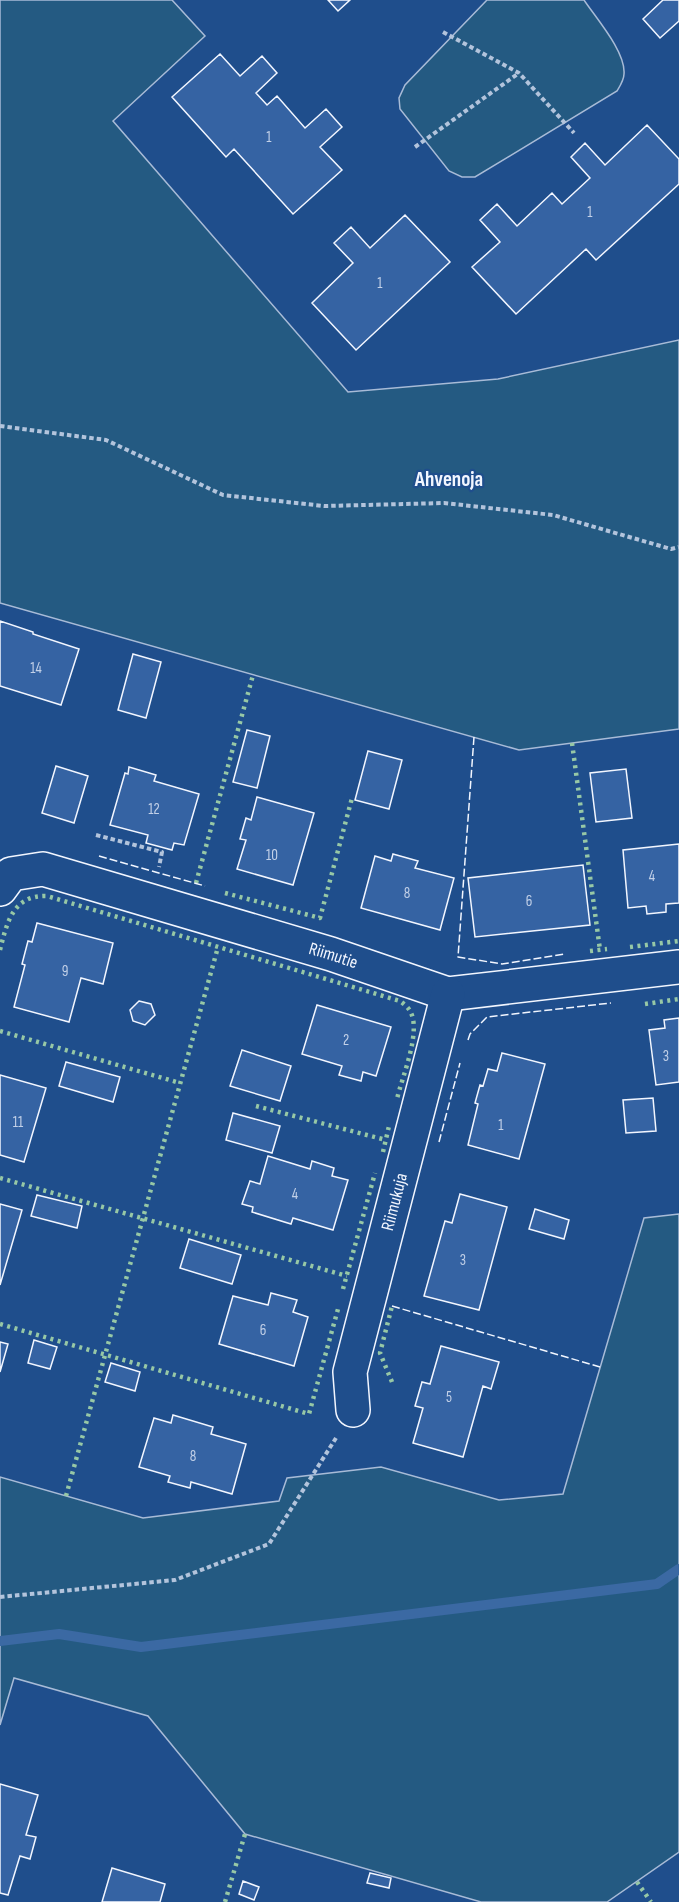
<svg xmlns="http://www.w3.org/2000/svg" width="679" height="1902" font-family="'Sofia Sans Condensed',sans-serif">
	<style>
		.green { fill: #245a82; stroke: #a8bbd7; stroke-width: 1.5 }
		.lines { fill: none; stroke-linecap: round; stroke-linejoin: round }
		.stream { stroke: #3b69a3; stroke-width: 10 }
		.building { fill: #3563a3; stroke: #f2f6ff; stroke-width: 1.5 }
		.minor-casing { stroke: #f2f6ff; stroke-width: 36 }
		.path { stroke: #b3c4dc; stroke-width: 4; stroke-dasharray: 4.5 3; stroke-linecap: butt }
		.minor { stroke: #1f4e8c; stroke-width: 33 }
		.hedge { stroke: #97c8a6; stroke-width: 4.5; stroke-dasharray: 3 4.5; stroke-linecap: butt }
		.fence { stroke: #f2f6ff; stroke-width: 1.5; stroke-dasharray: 8 3; stroke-linecap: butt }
		.labels { text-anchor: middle; stroke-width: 4.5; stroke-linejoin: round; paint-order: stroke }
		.number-label { font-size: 15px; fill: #c3d1e8 }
		.street-label { font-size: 18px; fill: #f2f6ff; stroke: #1f4e8c }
		.quarter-label { font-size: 21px; font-weight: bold; fill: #f2f6ff; stroke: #1f4e8c }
	</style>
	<rect width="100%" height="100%" fill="#1f4e8c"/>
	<path class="green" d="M0 0H172L205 36 113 121 348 392 498 379 679 340V729L519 750 0 603Z
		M487 0H584C596 18 626 52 624 74 624 80 620 86 617 91L475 177H462L449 171 400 109 399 98 405 85Z
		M679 1214V1852L607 1902H481L245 1834 148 1716 14 1678 0 1725V1477L143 1518 279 1501 287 1478 381 1467 499 1500 563 1494 644 1218Z"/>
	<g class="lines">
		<path class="stream" d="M0 1641 59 1634 141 1647 657 1584 679 1569"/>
	</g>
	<path class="building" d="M328 0H350L338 11Z
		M679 0V21L660 38 643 19 663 0Z
		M220 54 240 76 262 56 277 73 256 93 267 105 277 96 305 128 326 109 342 127 320 147 342 170 293 214 234 149 226 157 172 97Z
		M647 125 679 159V184L596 260 586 249 516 314 472 267 500 242 480 220 497 204 517 226 552 193 562 204 590 178 571 157 585 143 605 165Z
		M405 215 450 262 356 350 312 303 353 263 334 243 351 227 370 248Z
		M0 621 33 632V634L79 649 61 705 0 686Z
		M133 654 161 662 146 718 118 710Z
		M247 730 270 736 257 788 233 782Z
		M368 751 402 760 389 809 355 800Z
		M56 766 88 776 74 823 42 813Z
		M129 767 156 775 154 781 199 794 184 845 174 843 172 850 146 843 148 835 110 825 125 773 128 774Z
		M626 769 632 818 596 822 590 773Z
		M257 797 314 813 293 885 237 869 246 840 240 839 246 818 251 820Z
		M679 844V903L666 904V912L647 914 646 906 628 908 623 850Z
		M393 854 418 861 415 868 454 878 440 930 361 908 375 856 391 861Z
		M583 865 590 925 475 937 468 878Z
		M37 923 113 943 103 984 81 978 69 1022 14 1007 25 965 22 964 28 941 32 942Z
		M139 1001 151 1004 155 1015 145 1025 133 1021 130 1010Z
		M317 1005 391 1027 376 1076 363 1072 361 1081 339 1075 342 1066 302 1054Z
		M679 1018V1082L656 1085 649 1030 665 1028 664 1020Z
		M242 1050 291 1066 280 1101 230 1086Z
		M502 1053 545 1064 519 1159 468 1145 478 1104 475 1103 480 1085 483 1086 488 1069 497 1071Z
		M66 1062 120 1077 113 1102 59 1086Z
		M0 1075 46 1088 24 1162 0 1155Z
		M653 1098 656 1131 626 1133 623 1100Z
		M233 1113 280 1126 272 1153 226 1140Z
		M268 1156 310 1169 312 1161 334 1168 332 1176 348 1180 333 1230 293 1218 291 1224 252 1212 253 1207 242 1204 250 1181 260 1184Z
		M460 1194 507 1207 479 1310 424 1296 445 1221 452 1223Z
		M37 1195 82 1206 77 1228 31 1216Z
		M0 1204 22 1210 0 1285Z
		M535 1209 569 1220 564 1239 529 1229Z
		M189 1239 241 1255 232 1284 180 1268Z
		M271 1293 297 1300 293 1312 308 1317 294 1366 219 1344 233 1296 268 1305Z
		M34 1340 57 1347 50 1369 28 1363Z
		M0 1342 8 1344 0 1372Z
		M441 1346 499 1362 491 1389 483 1386 463 1457 413 1443 423 1408 415 1406 422 1382 430 1384Z
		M111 1363 140 1372 135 1391 105 1382Z
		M173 1415 213 1427 211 1434 246 1444 232 1494 191 1482 190 1488 168 1482 170 1476 139 1467 154 1418 171 1423Z
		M0 1784 38 1795 26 1835 36 1837 30 1859 20 1856 8 1895 0 1893Z
		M112 1868 165 1884 160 1902H102Z
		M370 1873 391 1878 389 1888 367 1883Z
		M243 1881 259 1887 254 1900 239 1894Z"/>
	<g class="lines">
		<g class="minor-casing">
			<g id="minor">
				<path id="s1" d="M0 889 11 874 43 869 331 954 448 994 679 967"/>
				<path id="s2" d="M353 1410 350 1372 448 994"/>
			</g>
		</g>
		<path class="path" d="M443 32 519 73 574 133
			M415 147 519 73
			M0 426 106 440 223 495 324 506 444 503 553 515 671 549 679 547
			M96 835 162 852 159 867
			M0 1597 175 1580 269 1544 336 1438"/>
		<use href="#minor" class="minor"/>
		<path class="hedge" d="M572 743 600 950
			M196 883 253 675
			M225 893 320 918 352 798
			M630 947 679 941
			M0 950C7 922 13 895 47 896L400 1001C404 1004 408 1007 410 1011 422 1031 402 1077 397 1099
			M590 951 607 949
			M645 1004 679 999
			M0 1031 180 1083
			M256 1106 386 1140
			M383 1152 389 1126
			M0 1178 347 1276
			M343 1289 375 1173
			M0 1324 309 1414 338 1309
			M392 1382 380 1353 392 1306
			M66 1496 218 947
			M637 1882 651 1902
			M225 1902 245 1834"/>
		<path class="fence" d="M474 737 458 957 502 964 565 954
			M99 856 205 886
			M468 1040 470 1034 487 1017 611 1003
			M439 1142 460 1063
			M392 1306 600 1367"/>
	</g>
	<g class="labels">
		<g class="number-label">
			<text x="269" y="142">1</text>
			<text x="590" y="217">1</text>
			<text x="380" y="288">1</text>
			<text x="36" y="673">14</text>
			<text x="154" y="814">12</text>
			<text x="272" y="860">10</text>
			<text x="652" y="881">4</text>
			<text x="407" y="898">8</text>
			<text x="529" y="906">6</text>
			<text x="65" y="976">9</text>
			<text x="346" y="1045">2</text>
			<text x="666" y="1061">3</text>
			<text x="18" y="1127">11</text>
			<text x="501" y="1130">1</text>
			<text x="295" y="1199">4</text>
			<text x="463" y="1265">3</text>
			<text x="263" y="1335">6</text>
			<text x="449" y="1402">5</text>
			<text x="193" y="1461">8</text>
		</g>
		<g class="street-label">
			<text dy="6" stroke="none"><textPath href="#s1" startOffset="354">Riimutie</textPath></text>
			<text dy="6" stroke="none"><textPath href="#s2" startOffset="214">Riimukuja</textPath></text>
		</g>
		<g class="quarter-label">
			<text x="449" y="486">Ahvenoja</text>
		</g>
	</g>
</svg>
